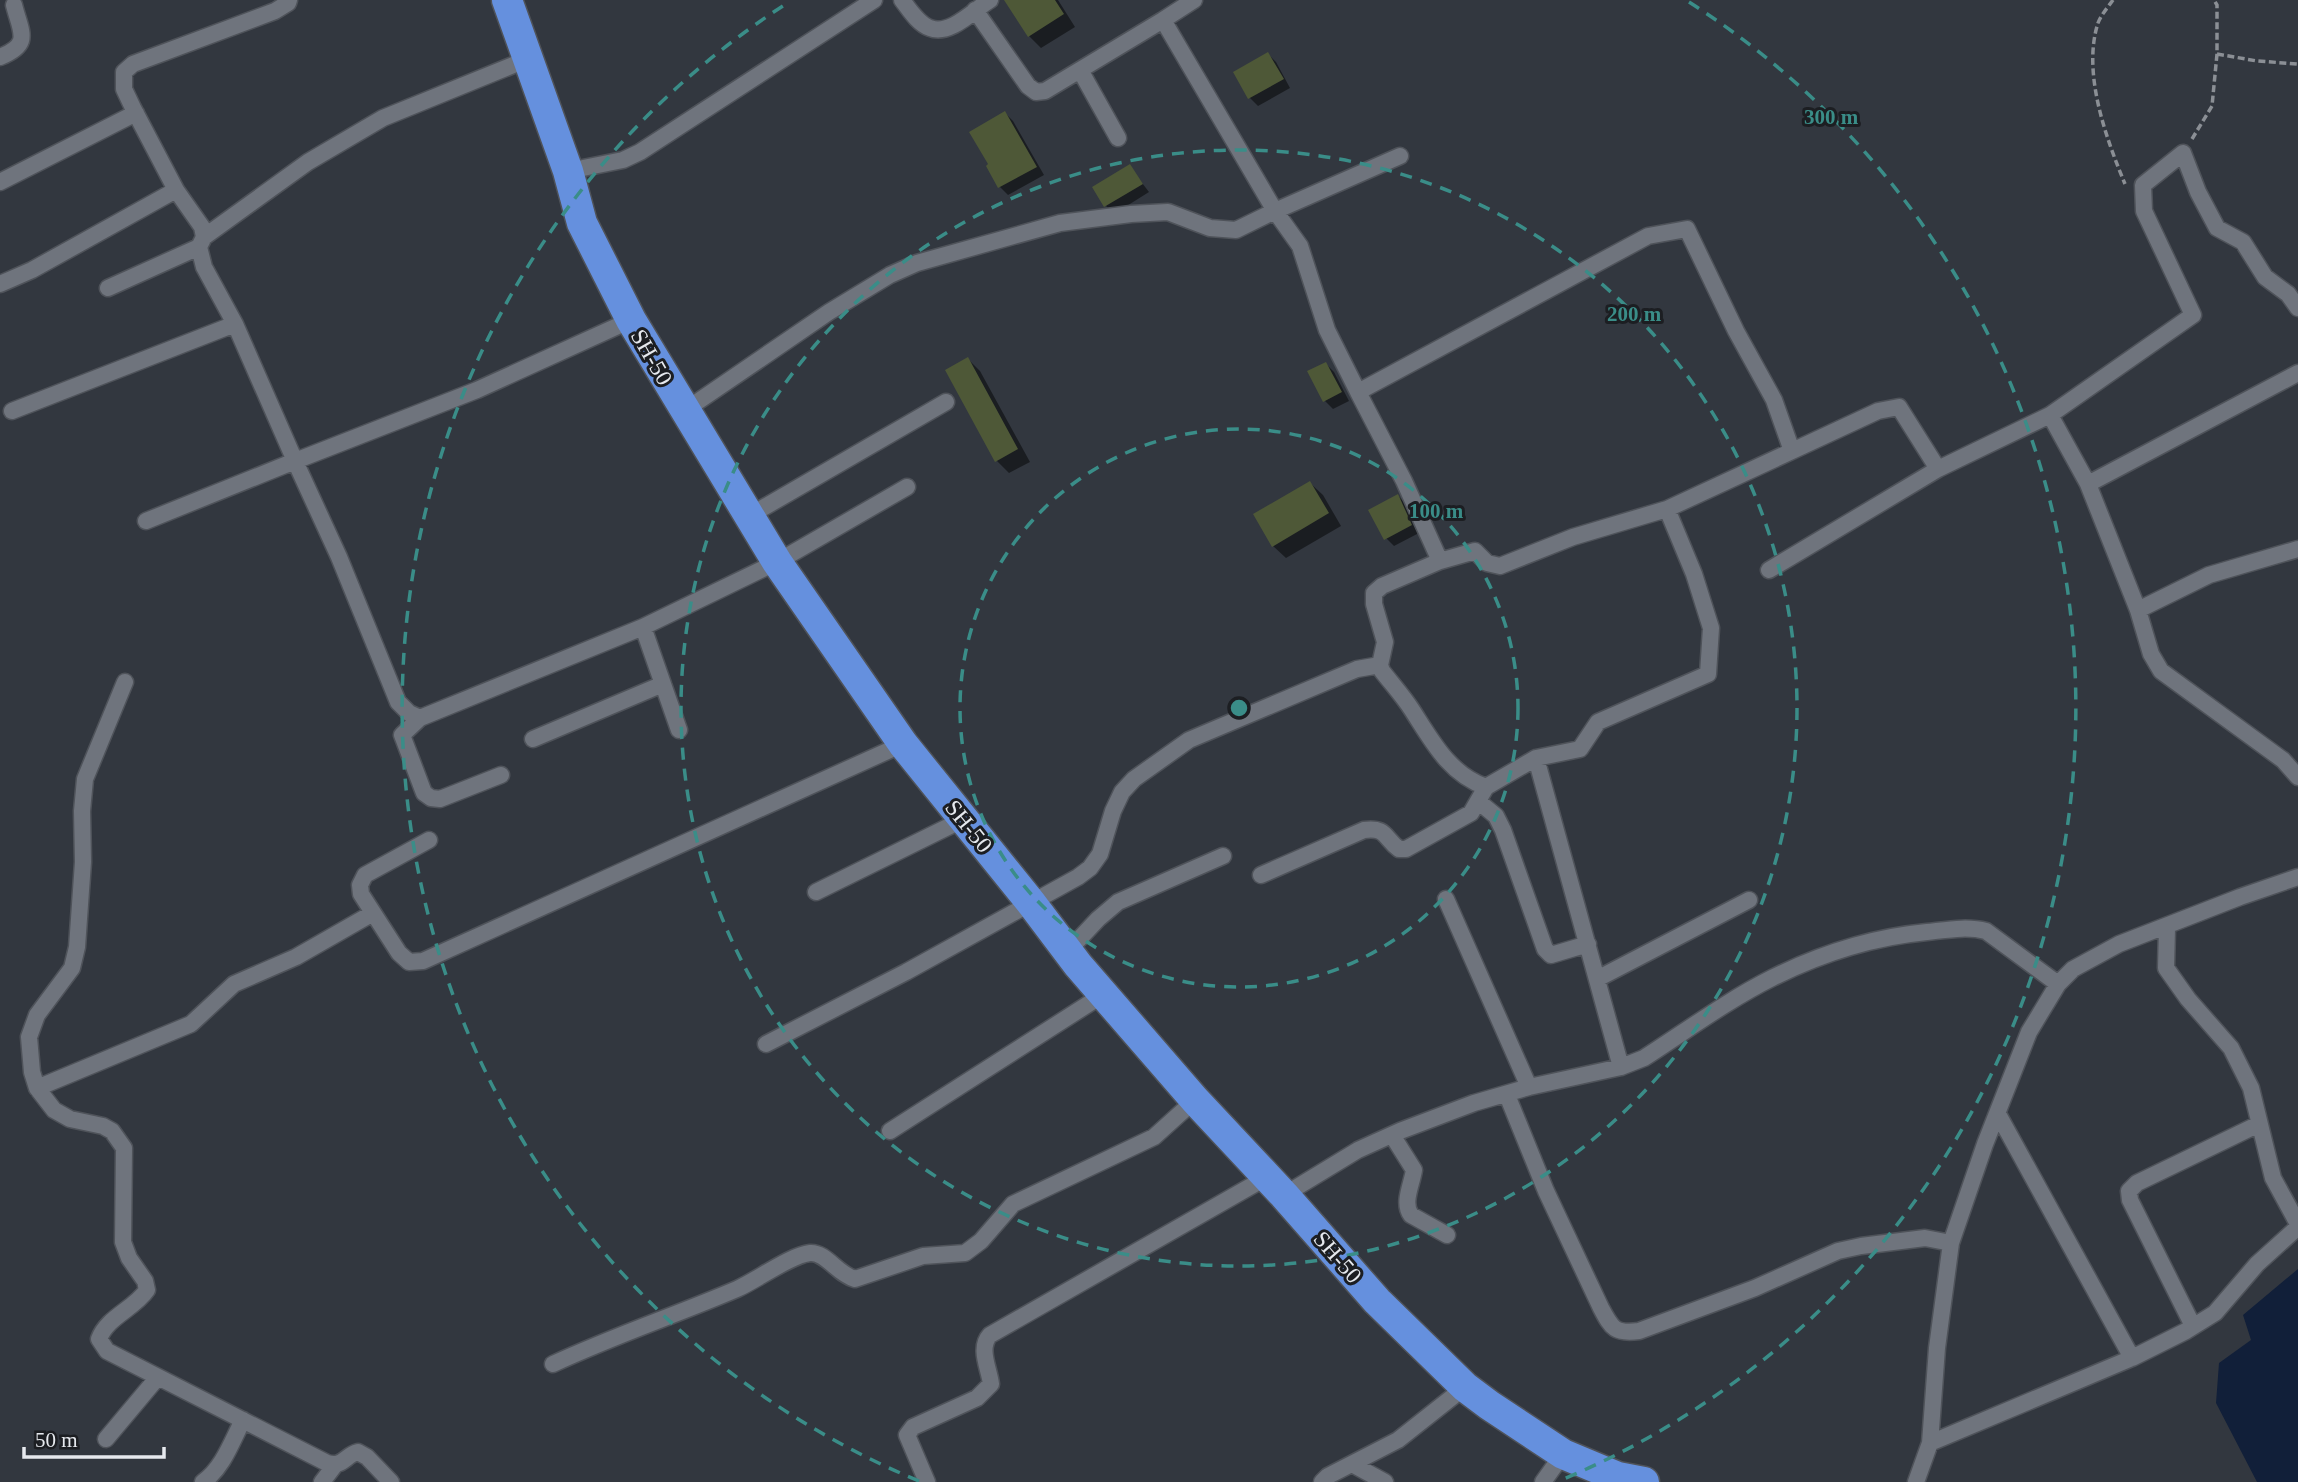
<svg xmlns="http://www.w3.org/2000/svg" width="2298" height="1482" font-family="'Times New Roman',serif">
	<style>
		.water { fill: #111f39 }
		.shadow { fill: #0007 }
		.building { fill: #4e5837 }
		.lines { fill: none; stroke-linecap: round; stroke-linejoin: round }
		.street-casing { stroke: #4f535a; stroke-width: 19 }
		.highway-casing { stroke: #4f535a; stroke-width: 33 }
		.path { stroke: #8b8f95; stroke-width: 3.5; stroke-dasharray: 7 3.5; stroke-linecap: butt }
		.street { stroke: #6f747d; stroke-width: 16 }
		.highway { stroke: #6590de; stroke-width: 30 }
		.ring { fill: none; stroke: #3a8d88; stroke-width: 3.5; stroke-dasharray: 12 9 }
		.labels { text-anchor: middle; stroke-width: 6; stroke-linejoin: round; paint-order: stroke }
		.street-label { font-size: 23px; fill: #e6e9ee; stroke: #1c1e22 }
		.centre { fill: #3a8d88; stroke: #1c1e22; stroke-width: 3.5 }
		.ring-label { font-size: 21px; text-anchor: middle; font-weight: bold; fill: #3a8d88; stroke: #1c1e22; stroke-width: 6; stroke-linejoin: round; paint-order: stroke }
	</style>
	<rect width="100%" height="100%" fill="#32373f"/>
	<path class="water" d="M2298 1269V1482H2257L2216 1403 2219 1363 2251 1340 2243 1315Z"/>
	<path class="shadow" d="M1010 0H1058L1075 27 1041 48 1029 36Z
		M1268 54 1276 62 1290 88 1258 106 1250 98 1235 73Z
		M1005 113 1013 121 1044 175 1008 195 1000 187 988 166Z
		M1129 166 1149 192 1114 214 1106 206Z
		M968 359 980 371 1030 462 1009 473 997 461Z
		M1326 364 1334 372 1349 401 1333 409 1325 401Z
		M1310 483 1323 495 1341 526 1286 558 1273 546Z
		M1398 496 1406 504 1419 533 1394 546 1386 538Z"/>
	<path class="building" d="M1004 0H1055L1064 14 1028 37Z
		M1268 52 1284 79 1248 99 1233 72Z
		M1005 111 1037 167 998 188 986 166 988 164 969 132Z
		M1130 164 1143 184 1104 207 1092 187Z
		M968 357 1018 449 995 462 945 370Z
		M1326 362 1342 392 1323 402 1307 371Z
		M1310 481 1329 513 1272 547 1253 514Z
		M1398 494 1412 525 1384 540 1368 510Z"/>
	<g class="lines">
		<g class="street-casing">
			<path id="street" d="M902 0C909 9 918 24 930 28 950 36 974 10 990 0
				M975 10 1028 86 1036 92 1045 91 1163 20 1275 211 1300 246 1327 330 1358 392
				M1163 20 1194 0
				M0 57C32 44 21 33 14 5
				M1080 70 1118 138
				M568 171 623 160 640 152 874 0
				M0 182 136 113
				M204 237 308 162 383 118 528 59
				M0 284 32 270 176 190
				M108 288 199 247
				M235 324 295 461 477 390 631 320
				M12 411 235 324 204 267 199 247 204 237 202 227 176 190 133 108 124 89V72L133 64 275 11 288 3 289 0
				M684 411 829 312 890 275 917 263 1060 223 1131 214 1168 212 1210 228 1236 230 1275 211 1400 156
				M2050 415 2088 484 2138 610 2151 654 2161 671 2283 760 2298 777
				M1792 451 1878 411 1899 407 1938 469 2050 415 2193 315 2144 211 2143 185 2183 153 2198 192 2217 228 2243 242 2265 277 2288 294 2298 308
				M2088 484 2298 373
				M749 516 946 402
				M146 521 295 461 339 557 398 702 409 713 420 718 643 627 777 562 907 487
				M1769 570 1938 469
				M2138 610 2209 575 2298 549
				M643 627 679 730
				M1380 665 1382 671C1392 684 1403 696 1412 710 1432 741 1449 774 1486 787L1536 758 1580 749 1598 722 1708 674 1711 628 1694 574 1667 509
				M125 682 85 779 82 811 83 862 77 947 72 968 37 1015 29 1037 32 1072 37 1088 54 1110 70 1119 103 1126 112 1131 124 1148 123 1242 129 1258 145 1281 147 1290C134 1309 107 1317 99 1339L107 1351 327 1463C343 1468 345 1455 358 1452L367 1457 391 1482
				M420 718 402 735 424 793 431 798 440 799 501 775
				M533 739 663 684
				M1536 758 1621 1067
				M1479 802 1496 816 1503 830 1545 949 1551 955 1588 944
				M429 840 365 875 360 885 361 894 399 953 409 962 423 961 903 744
				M1261 875 1364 830C1387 827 1384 838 1399 849H1406L1471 813 1486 787
				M816 892 964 819
				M1446 899 1529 1087
				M2167 928 2166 968 2188 999 2231 1048 2251 1088 2273 1178 2298 1224
				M1068 951 1098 919 1118 902 1223 856
				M1597 979 1749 900
				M766 1044 906 972 1078 877 1090 868 1100 854 1113 811 1122 792 1134 779 1189 740 1357 669 1380 665 1385 642 1374 604V593L1382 586 1440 561 1475 551 1487 563 1500 566 1573 537 1667 509 1792 451 1774 400 1736 331 1687 229 1648 236 1358 392 1404 481 1440 561
				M37 1088 191 1024 234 984 296 957 373 913
				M1507 1095 1546 1191 1601 1308C1612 1329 1615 1334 1639 1331L1755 1288 1838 1251 1861 1246 1925 1238 1951 1243
				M1998 1114 2132 1358
				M890 1131 1104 994
				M1392 1135 1414 1170C1412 1184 1402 1203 1411 1215L1447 1235
				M1284 1195 1358 1150 1400 1131 1474 1103 1529 1087 1621 1067 1644 1058C1686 1031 1728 1000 1772 978 1820 954 1874 937 1927 932 1946 930 1967 926 1986 931L2058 984
				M2193 1326 2130 1200 2129 1191 2137 1183 2259 1124
				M553 1364C613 1336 676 1315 737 1289 757 1280 791 1255 810 1253 826 1252 837 1274 855 1279L923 1256 965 1253 981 1241 1013 1204 1154 1137 1195 1100
				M106 1439 158 1377
				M1930 1443 2132 1358 2186 1331 2215 1313 2257 1264 2298 1227
				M1352 1464 1385 1482
				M203 1482C223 1468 232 1441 243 1420
				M322 1482 335 1465
				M927 1482 907 1435 913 1427 977 1398 991 1384C989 1368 978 1348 990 1335L1267 1177
				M1322 1482 1328 1476 1398 1440 1465 1387
				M1543 1482 1563 1454
				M1916 1482 1930 1443 1937 1348 1951 1243 1985 1144 2029 1032 2058 984 2073 969 2119 944 2240 897 2298 877"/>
		</g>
		<g class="highway-casing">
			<path id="highway" d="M507 0 568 171 582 223 631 320 777 562 903 744 1032 904 1078 965 1195 1100 1284 1195 1377 1301 1465 1387 1489 1405 1563 1454 1618 1477 1644 1482"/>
		</g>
		<path class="path" d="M2113 0C2108 7 2101 15 2098 23 2082 73 2106 138 2125 184
			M2217 54 2257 61 2298 64
			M2192 139 2212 106 2217 54V5L2214 0"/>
		<use href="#street" class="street"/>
		<use href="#highway" class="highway"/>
	</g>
	<g class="ring">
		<circle cx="1239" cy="708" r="279"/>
		<circle cx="1239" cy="708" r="558"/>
		<path d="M919 1481A837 837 0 0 1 789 2M1689 2A837 837 0 0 1 1559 1481"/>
	</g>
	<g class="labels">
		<g class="street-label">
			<text transform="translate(652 357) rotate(60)" y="8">SH-50</text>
			<text transform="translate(969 826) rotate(51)" y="8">SH-50</text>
			<text transform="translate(1338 1257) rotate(49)" y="8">SH-50</text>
		</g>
	</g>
	<circle cx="1239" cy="708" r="10" class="centre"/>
	<g class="ring-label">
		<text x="1831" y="124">300 m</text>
		<text x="1634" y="321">200 m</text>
		<text x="1436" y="518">100 m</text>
	</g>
	<path d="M24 1447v10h140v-10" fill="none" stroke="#e6e9ee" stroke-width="3.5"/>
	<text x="35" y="1447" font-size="21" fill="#e6e9ee" stroke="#1c1e22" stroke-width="5" paint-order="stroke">50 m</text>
</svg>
